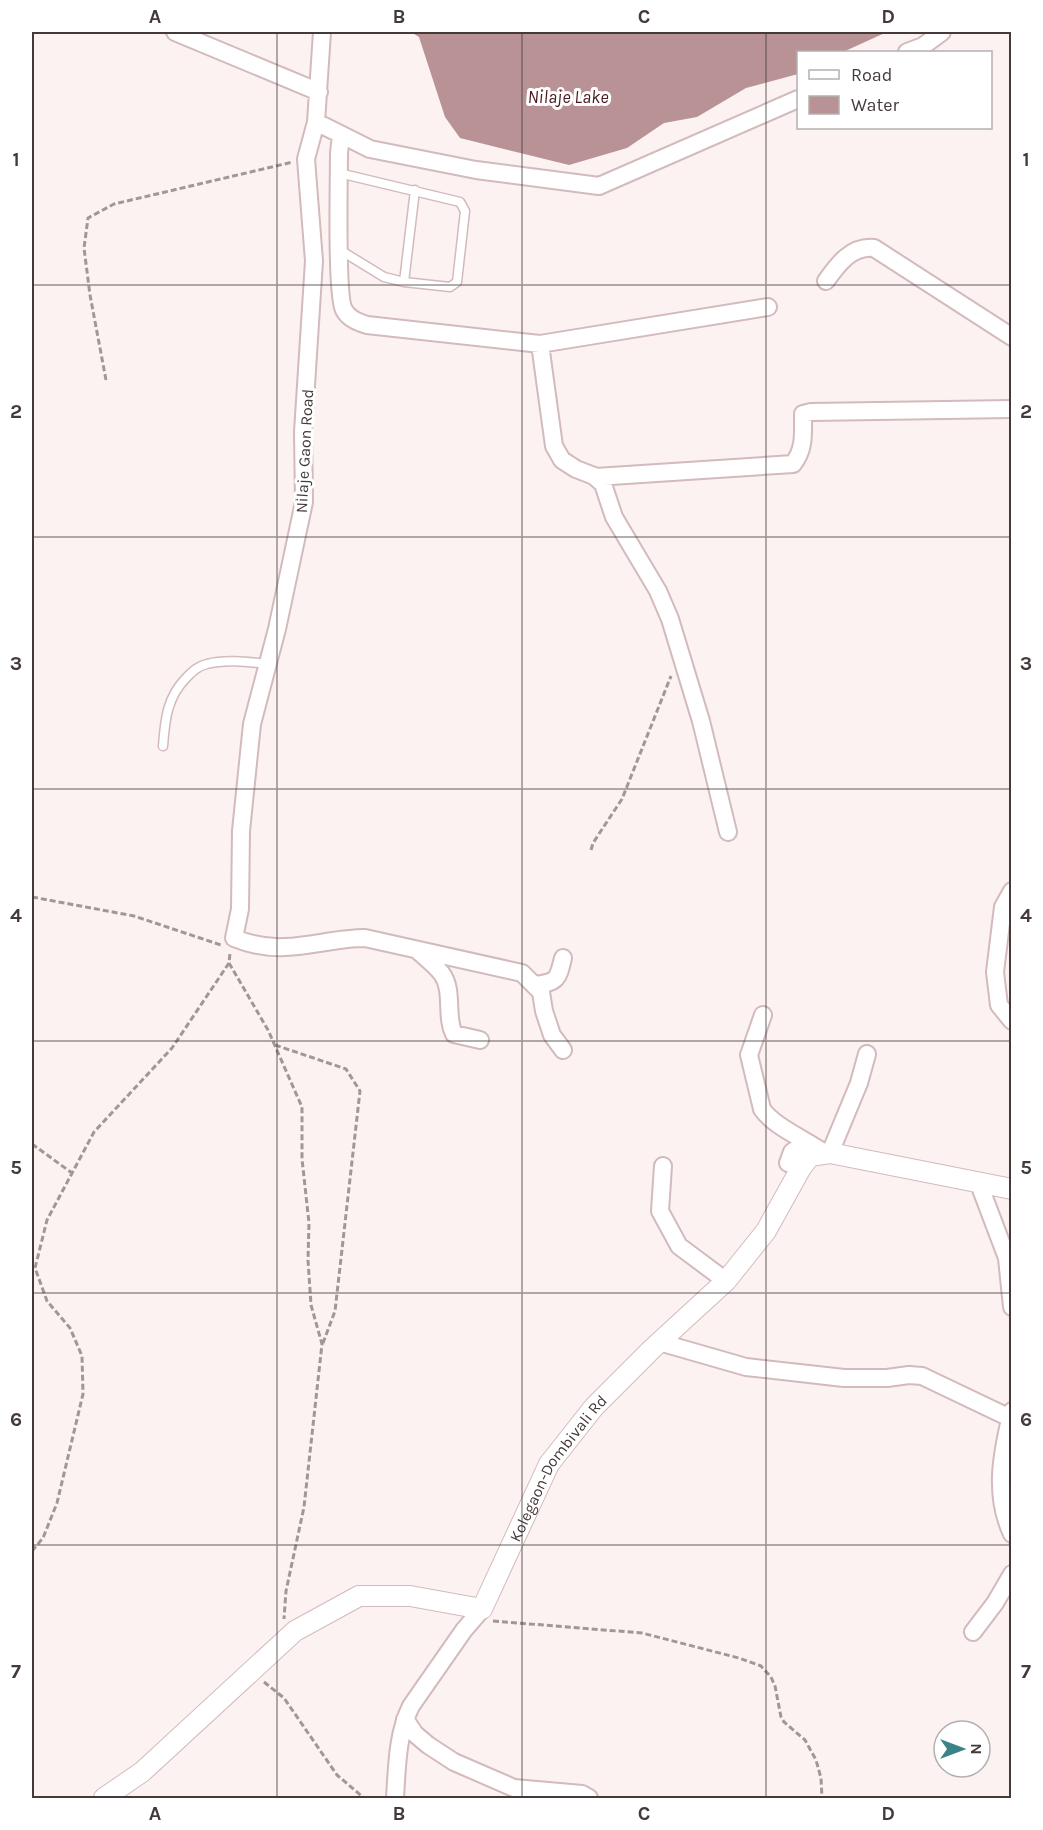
<svg xmlns="http://www.w3.org/2000/svg" width="1043" height="1830" font-family="Karla,sans-serif">
	<style>
		.water { fill: #b89295 }
		.lines { fill: none; stroke-linecap: round; stroke-linejoin: round }
		.service-casing { stroke: #d3babc; stroke-width: 11 }
		.minor-casing { stroke: #d3babc; stroke-width: 20 }
		.tertiary-casing { stroke: #d3babc; stroke-width: 22 }
		.path { stroke: #a19797; stroke-width: 3; stroke-dasharray: 6 3; stroke-linecap: butt }
		.service { stroke: #fff; stroke-width: 8 }
		.minor { stroke: #fff; stroke-width: 16 }
		.tertiary { stroke: #fff; stroke-width: 20 }
		.grid { fill: none; stroke: #443a3a; stroke-width: 1.5; stroke-opacity: 0.55 }
		.labels { text-anchor: middle; stroke-width: 6; stroke-linejoin: round; paint-order: stroke }
		.street-label { font-size: 16px; fill: #443a3a; stroke: #fff }
		.water-label { font-size: 18px; font-style: italic; fill: #4b1922; stroke: #fff }
		.neatline { fill: none; stroke: #443a3a; stroke-width: 2 }
		.grid-label { font-size: 20px; text-anchor: middle; font-weight: bold; fill: #443a3a }
	</style>
	<rect width="100%" height="100%" fill="#fcf2f2"/>
	<path class="water" d="M411 32H887L843 52H798V74L746 88 697 117 664 123 627 148 569 165 460 138 445 117 419 37Z"/>
	<g class="lines">
		<g class="service-casing">
			<path id="service" d="M339 173 460 202 465 211 457 282 450 287 404 282 384 277 340 250
				M404 282 415 190
				M163 746C165 719 167 697 187 677 193 671 198 666 207 664 225 659 249 662 268 664"/>
		</g>
		<g class="minor-casing">
			<path id="minor" d="M175 32 319 92
				M322 32 316 122 306 159 314 261 303 432 304 502 277 629 252 724 241 831 240 909 234 938C249 944 268 948 285 947 312 946 338 938 365 938L522 973 541 992 544 1011 552 1035 563 1050
				M907 52 923 46 942 32
				M316 122 370 149 476 170 599 186 798 99
				M341 135 339 153C339 177 336 296 344 310 349 319 358 322 367 325L540 344 768 307
				M826 281C838 264 851 246 874 248L1012 337
				M540 344 554 446 562 460 576 469 594 476 603 484 614 517 658 591 670 619 701 721 728 832
				M596 477 793 464C805 449 803 433 803 414L811 412 1012 409
				M1012 891 1003 907 995 972 999 1005 1012 1021
				M418 951C426 958 436 966 442 974 454 991 445 1016 454 1034L480 1040
				M535 985C558 982 558 979 563 958
				M763 1015 749 1055 762 1109C774 1127 807 1140 824 1153
				M830 1153 859 1083 867 1054
				M788 1163 792 1152 795 1150 810 1156
				M663 1166 660 1211 679 1246 726 1281
				M979 1184 1007 1258 1012 1307
				M659 1342 746 1367 844 1378H887L909 1375 922 1376 1010 1418
				M1012 1411C1002 1452 993 1494 1012 1534
				M973 1632 995 1603 1012 1574
				M405 1719 415 1734 428 1745 454 1762 514 1788 582 1794 589 1798
				M395 1798C397 1768 397 1734 411 1706L464 1630 482 1609"/>
		</g>
		<g class="tertiary-casing">
			<g id="tertiary">
				<path id="s1" d="M104 1798 142 1772 295 1631 359 1596H410L482 1609 549 1464 594 1407 653 1348 726 1281 766 1231 801 1168 810 1156 830 1153 1012 1189"/>
			</g>
		</g>
		<path class="path" d="M106 380 90 295 84 248 88 218 114 204 293 162
			M591 850 593 843 622 799 671 676
			M32 897 134 916 221 945
			M229 963 268 1030 302 1107V1159L309 1223 308 1260 311 1305 322 1344 304 1507 286 1591 284 1619
			M275 1045 346 1069 360 1091 335 1311 323 1343
			M32 1144 72 1173
			M32 1551 43 1538 57 1503 83 1394 82 1356 70 1328 47 1301 35 1268 47 1220 94 1132 172 1048 229 963 230 953
			M493 1621 642 1633 739 1658 761 1666 771 1677 775 1686 781 1717 784 1722 805 1740 816 1760 821 1778 822 1798
			M264 1682 284 1698 337 1775 364 1798"/>
		<use href="#service" class="service"/>
		<use href="#minor" class="minor"/>
		<use href="#tertiary" class="tertiary"/>
	</g>
	<path class="grid" d="M277 32V1798M522 32V1798M766 32V1798M32 285H1012M32 537H1012M32 789H1012M32 1041H1012M32 1293H1012M32 1545H1012"/>
	<g class="labels">
		<g class="street-label">
			<text transform="translate(304 451) rotate(-87)" y="6">Nilaje Gaon Road</text>
			<text dy="6" stroke="none"><textPath href="#s1" startOffset="612">Kolegaon-Dombivali Rd</textPath></text>
		</g>
		<g class="water-label">
			<text x="568" y="103">Nilaje Lake</text>
		</g>
	</g>
	<rect width="1043" height="1830" fill="none" stroke="#ffffff" stroke-width="66"/>
	<rect x="797" y="51" width="195" height="78" fill="#ffffff" stroke="#b4b0b0" stroke-width="1.5"/>
	<rect x="809" y="70" width="30" height="9" fill="#ffffff" stroke="#b4b0b0" stroke-width="1.5"/>
	<text x="851" y="81" font-size="18" fill="#443a3a">Road</text>
	<rect x="809" y="96" width="30" height="18" fill="#b89295" stroke="#b4b0b0" stroke-width="1.5"/>
	<text x="851" y="111" font-size="18" fill="#443a3a">Water</text>
	<g transform="translate(962 1749) rotate(90)"><circle r="28" fill="#ffffff" stroke="#b4b0b0" stroke-width="1.5"/>
	<path d="M0-4.5L10 22L0 15L-10 22Z" fill="#3b8384"/>
	<text y="-9" font-size="16" font-weight="bold" text-anchor="middle" fill="#443a3a">N</text>
	</g>
	<rect x="33" y="33" width="977" height="1764" class="neatline"/>
	<g class="grid-label">
		<text x="155" y="23">A</text>
		<text x="399" y="23">B</text>
		<text x="644" y="23">C</text>
		<text x="888" y="23">D</text>
		<text x="16" y="166">1</text>
		<text x="1026" y="166">1</text>
		<text x="16" y="418">2</text>
		<text x="1026" y="418">2</text>
		<text x="16" y="670">3</text>
		<text x="1026" y="670">3</text>
		<text x="16" y="922">4</text>
		<text x="1026" y="922">4</text>
		<text x="16" y="1174">5</text>
		<text x="1026" y="1174">5</text>
		<text x="16" y="1426">6</text>
		<text x="1026" y="1426">6</text>
		<text x="16" y="1678">7</text>
		<text x="1026" y="1678">7</text>
		<text x="155" y="1820">A</text>
		<text x="399" y="1820">B</text>
		<text x="644" y="1820">C</text>
		<text x="888" y="1820">D</text>
	</g>
</svg>
